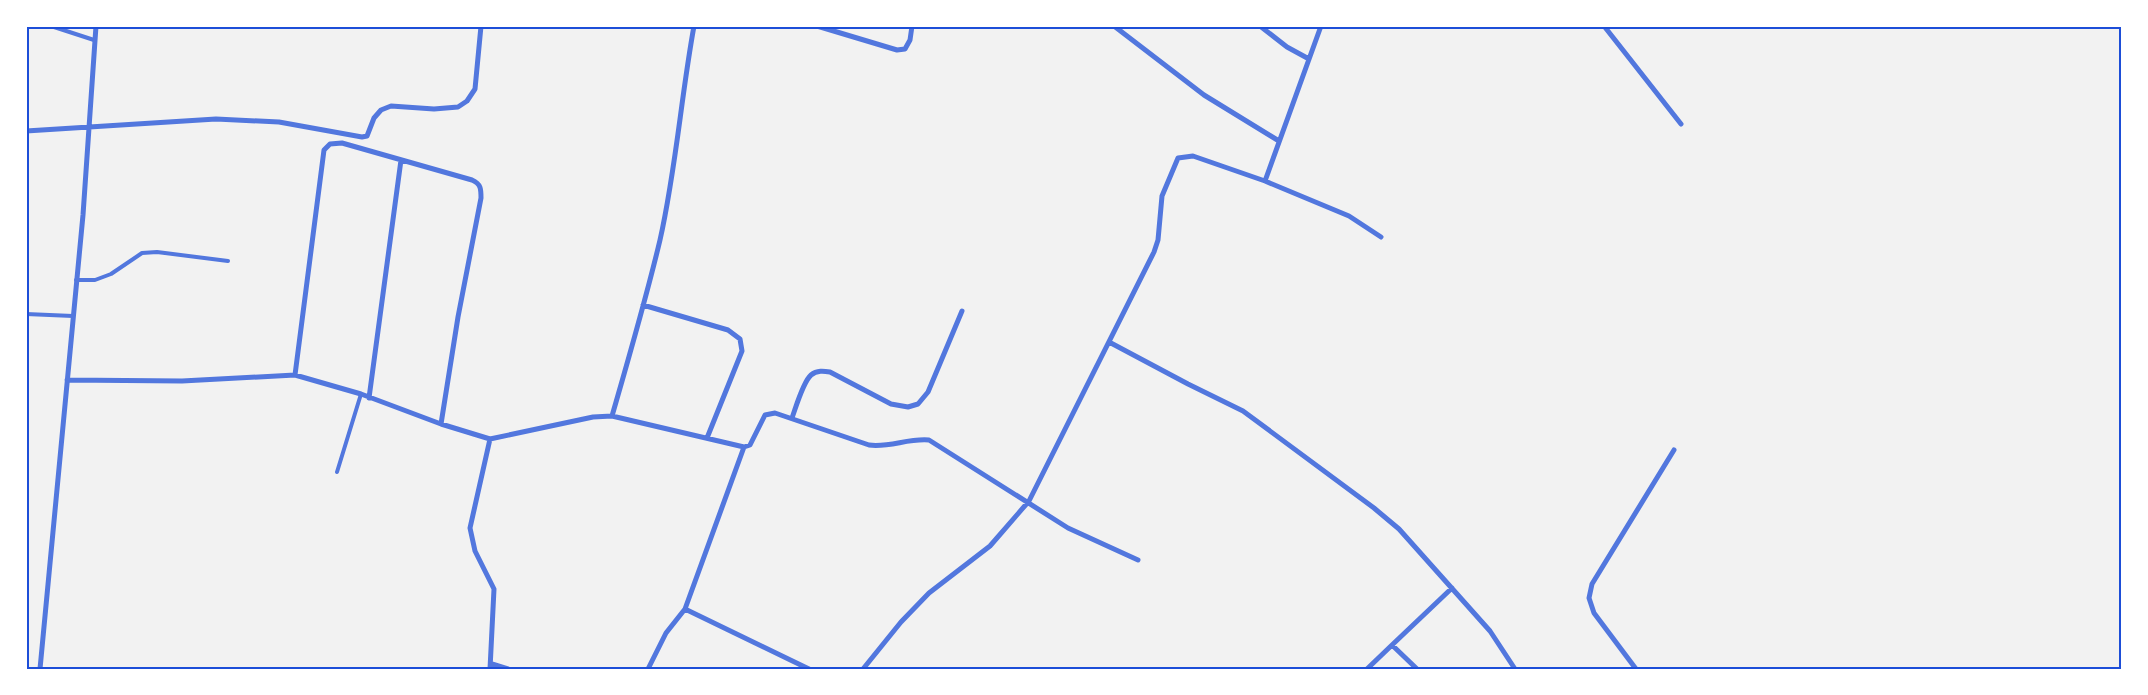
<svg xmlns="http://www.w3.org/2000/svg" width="2148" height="695" font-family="'IBM Plex Serif',serif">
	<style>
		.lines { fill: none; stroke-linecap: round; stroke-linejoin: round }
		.service { stroke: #5277de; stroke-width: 4 }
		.minor { stroke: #5277de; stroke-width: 5 }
		.neatline { fill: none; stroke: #1d4ed8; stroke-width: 2 }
	</style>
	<rect width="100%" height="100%" fill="#f2f2f2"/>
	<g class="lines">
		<path class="service" d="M51 26 94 40
			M76 280H95L111 274 142 253 157 252 228 261
			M26 314 73 316
			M337 472 361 394"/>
		<path class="minor" d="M817 26 897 50 905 49 910 40 912 26
			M1114 26 1204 95 1279 141
			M1260 26 1287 47 1309 59
			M1604 26 1681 124
			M26 131 216 119 279 122 362 137 367 136 374 118 381 110 391 106 434 109 458 107 467 101 475 89 481 26
			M1265 181 1349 216 1381 237
			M643 305 728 330 740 339 742 351 707 438
			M1109 342 1188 384 1243 411 1374 508 1399 529 1490 631 1515 669
			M295 375 324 150 330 144 342 143 472 180C481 184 481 189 481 198L458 317 441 424
			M67 380 182 381 295 375 361 394 441 424 490 439 593 417 612 416 744 447 750 445 765 415 775 413 869 445C889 448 908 438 929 440L1068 528 1138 560
			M369 398 401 160
			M612 416C629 357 646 299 660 240 676 169 681 97 694 26
			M792 418C796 407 803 382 811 375 817 370 824 371 830 372L891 404 908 407 918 404 928 392 962 311
			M490 439 470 528 475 551 494 589 490 669
			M685 609 809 669
			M492 664 508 669
			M40 669 83 215 96 26
			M648 669 666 633 685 609 744 447
			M863 669 901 622 929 593 990 546 1029 501 1154 252 1158 240 1162 196 1178 158 1193 156 1265 181 1321 26
			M1367 669 1392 645
			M1417 669 1392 645 1452 588
			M1636 669 1594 613 1589 598 1592 584 1674 450"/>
	</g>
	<rect width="2148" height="695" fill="none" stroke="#ffffff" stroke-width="55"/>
	<rect x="28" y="28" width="2092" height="640" class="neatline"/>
</svg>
